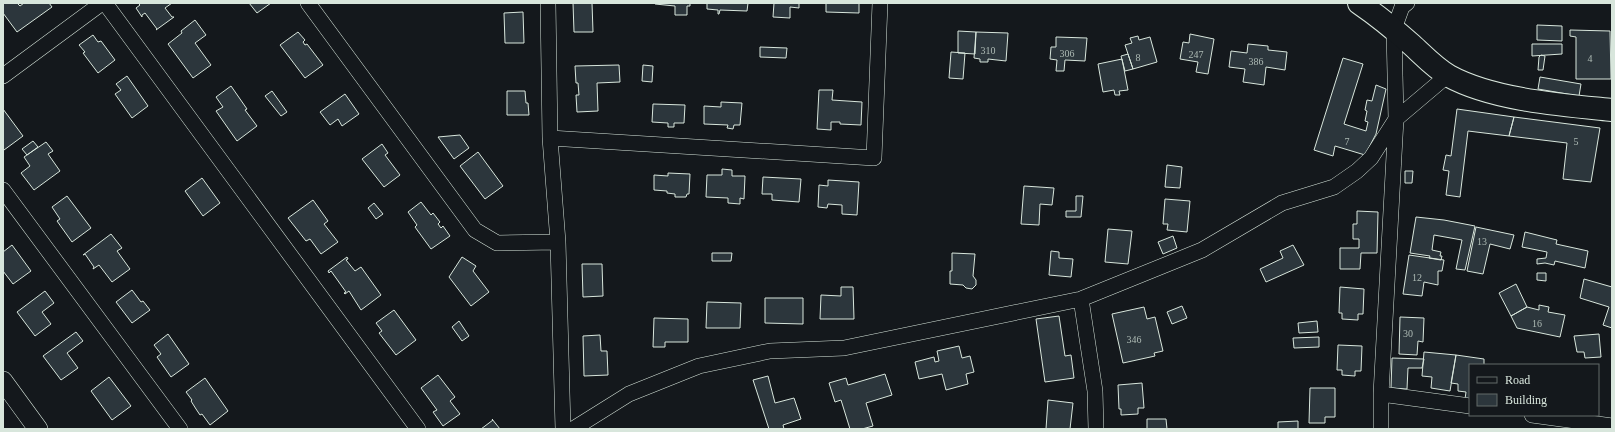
<svg xmlns="http://www.w3.org/2000/svg" width="1615" height="432" font-family="Georgia,serif">
	<style>
		.building { fill: #2c363c; stroke: #d8e6dc }
		.lines { fill: none; stroke-linecap: round; stroke-linejoin: round }
		.minor-casing { stroke: #d8e6dc; stroke-width: 16 }
		.tertiary-casing { stroke: #d8e6dc; stroke-width: 20 }
		.primary-casing { stroke: #d8e6dc; stroke-width: 24 }
		.minor { stroke: #14181c; stroke-width: 15 }
		.tertiary { stroke: #14181c; stroke-width: 19 }
		.primary { stroke: #14181c; stroke-width: 22 }
		.labels { text-anchor: middle; stroke-width: 3; stroke-linejoin: round; paint-order: stroke }
		.number-label { font-size: 10px; fill: #adbab4 }
	</style>
	<rect width="100%" height="100%" fill="#14181c"/>
	<path class="building" d="M3 3H17L20 6 24 3H49L52 7 17 32 3 13Z
		M138 3H172L165 8 172 17H174L156 30 157 29 145 13 142 15V17L136 8 140 5Z
		M249 3H271L257 13Z
		M573 3H592L593 32H574Z
		M655 3H690V6H687V15H675V6L655 4Z
		M707 3H748L747 11 720 10 719 14H718V10L707 9Z
		M774 3H799V8L790 7V18L773 17Z
		M826 3H859V13L826 12Z
		M523 12 524 43H505L504 13Z
		M195 20 206 35 195 43 211 65 193 78 168 44 182 33 181 31Z
		M1537 25 1562 26V41L1537 40Z
		M1570 30 1610 31 1611 79H1576V37L1570 36Z
		M958 31 976 32 975 54 958 53Z
		M298 32 305 40 303 42 305 45 307 44 323 65 305 78 280 45Z
		M976 32 1008 33 1006 61 988 59V62H980V59L974 58Z
		M1190 34 1214 39 1208 74 1196 72 1198 62 1180 59 1183 42 1189 43Z
		M93 35 98 42 101 41 115 60 98 73 83 53 85 52 79 45Z
		M1138 36 1139 40 1150 37 1157 62 1133 69 1125 45 1132 43 1130 38Z
		M1056 37 1087 38 1085 61 1065 60 1064 71H1056L1057 60 1050 59 1051 47H1056Z
		M1248 44 1268 46V50L1287 52 1285 70 1266 67 1264 85 1243 82 1245 69 1229 67 1231 51 1247 53Z
		M1532 44H1562V54L1532 56Z
		M760 47 787 48 786 58 760 57Z
		M951 52 965 53 963 79 949 78Z
		M1128 54 1133 69 1125 71 1121 56Z
		M1541 55 1545 56 1543 70H1538L1539 57Z
		M1343 58 1363 64 1344 124 1366 131 1368 122 1365 121 1367 111 1365 110 1367 100 1372 101 1376 85 1386 89 1376 134 1365 155 1335 146 1333 156 1314 150Z
		M1122 59 1128 90 1119 91 1120 95H1115L1114 90 1103 92 1098 64Z
		M619 65 620 82 597 83 598 111 577 112 576 95H579L578 83H576L575 66Z
		M643 65 653 66 652 82 642 81Z
		M127 76 148 106 132 118 115 94 121 90 116 84Z
		M1540 77 1581 84 1579 96 1538 89Z
		M231 86 247 109 245 110 257 126 237 141 216 111 223 107 216 97Z
		M819 90H833L832 100 862 102 861 125 840 124V122H831V130L817 129Z
		M272 91 287 112 281 116 265 96Z
		M507 91H525L526 103H528L529 115H507Z
		M345 94 359 114 342 126 338 119 330 125 320 112Z
		M721 102 742 103 740 125H734L733 129 727 128 728 125 704 124V106L721 107Z
		M653 104 685 105 684 123H674V127H668V123L652 122Z
		M3 109 23 136 4 150 3 148Z
		M1457 109 1514 117 1509 136 1468 131 1460 197 1446 195 1449 171 1443 170 1446 155 1451 156Z
		M1514 117 1600 128 1591 182 1563 179 1567 143 1509 136Z
		M460 135 469 148 454 159 438 137Z
		M33 141 38 147 27 155 22 149Z
		M46 142 53 151 48 154 60 171 34 190 21 173 30 166 24 157Z
		M382 144 388 153 385 155 400 175 384 187 362 159Z
		M478 152 503 186 485 199 460 166Z
		M1167 165 1182 167 1180 188 1165 187Z
		M722 169 732 170V176H745L744 199 740 198V204L728 203V198L706 197 707 175H722Z
		M1405 171H1413L1412 183H1405Z
		M668 173 690 174 689 194H687L686 197H675V194L667 193V191L654 190V175L668 176Z
		M763 177 801 179 799 202 772 200V194H762Z
		M202 178 220 203 203 216 185 191Z
		M828 180 859 182 857 215 842 214V205L828 204 827 208 818 207 819 185 828 186Z
		M1024 186 1054 188 1052 205 1040 204 1039 225 1021 224Z
		M67 196 91 228 72 242 57 221 60 219 52 207Z
		M1076 196H1083L1081 217H1066V211H1076Z
		M1165 199 1190 201 1187 232 1167 230 1168 224H1163Z
		M313 200 328 221 324 224 338 242 321 254 310 239 306 241 288 218Z
		M421 202 431 215 433 213 440 222 438 224 441 228 443 226 450 236 431 249 415 227 417 225 408 212Z
		M374 203 383 214 376 219 368 208Z
		M1357 211 1378 212 1377 253H1361L1360 269H1340V248H1359V239H1353V224H1357Z
		M1416 217 1444 220 1475 226 1465 270 1456 269 1462 240 1434 235 1432 250 1441 252 1440 256H1442L1441 260 1429 258 1430 256 1410 253Z
		M1476 227 1514 235 1510 249 1490 244 1483 274 1467 271Z
		M1108 229 1132 231 1128 264 1105 262Z
		M1525 232 1557 240 1556 244 1588 251 1585 268 1555 261 1554 265 1545 263 1537 264V259L1546 258 1547 252 1522 247Z
		M111 234 122 248 117 251 130 269 112 282 99 265 93 269 94 267 85 254 83 255Z
		M1173 236 1177 248 1163 254 1158 242Z
		M12 245 31 271 13 284 3 271V252Z
		M1293 245 1304 265 1266 282 1260 269 1283 258 1280 251Z
		M1051 251 1059 252V258L1073 259 1071 277 1049 275Z
		M712 253H732L731 261H712Z
		M952 253 975 254 973 276 976 280V285L972 289 966 288 963 285 950 284V271H952Z
		M1409 255 1444 260 1442 271H1438V285L1424 282 1422 296 1403 294Z
		M347 257 348 259 346 260 355 271 361 267 381 295 361 310 349 291 345 294 344 293 346 292 331 271 329 273 328 271Z
		M462 257 476 266 473 271 489 292 471 306 449 277Z
		M582 264H602L603 296 583 297Z
		M1537 273H1546V281L1537 280Z
		M1584 279 1612 287V328L1603 325 1609 307 1580 298Z
		M1516 284 1527 307 1511 316 1499 293Z
		M841 287H853L854 319H820L821 295 841 296Z
		M1340 287 1364 289 1363 314H1358V320L1342 319V313H1339Z
		M132 290 141 302 143 301 150 310 132 323 116 302Z
		M45 291 54 303 42 312 51 324 35 336 17 312Z
		M765 298H803V324L765 323Z
		M707 302 741 303 740 328H706Z
		M1539 305 1549 307 1548 312 1565 315 1560 337 1517 328 1511 316 1527 307 1539 310Z
		M1182 306 1187 318 1172 324 1167 312Z
		M1144 307 1147 319 1155 317 1163 351 1154 353 1155 356 1123 363 1112 314Z
		M394 310 416 340 396 355 379 333 382 331 376 323Z
		M1059 316 1065 356 1071 355 1074 378 1045 382 1036 319Z
		M1400 317 1424 318 1423 342 1418 341 1417 355 1399 354Z
		M654 318 688 319V342H665V347H653Z
		M459 321 469 336 462 341 452 327Z
		M1317 321 1318 332 1299 333 1298 323Z
		M76 332 83 341 67 353 78 368 61 380 43 356Z
		M168 334 189 364 171 377 157 357 161 354 154 345Z
		M1599 334 1601 357 1585 358 1584 352H1577L1574 336Z
		M600 335 601 351H607L608 375 584 376 583 336Z
		M1319 337V347L1294 348 1293 338Z
		M1338 345 1362 346 1361 371H1355V376L1342 375V370H1337Z
		M959 346 962 358 970 356 974 372 966 374 968 384 946 390 942 374 919 379 915 362 934 357 935 362 939 361 937 351Z
		M1424 352 1456 355 1450 391 1431 388 1432 377 1422 376Z
		M1456 355 1484 359V365H1470V400L1465 399 1466 392 1458 391V384L1451 383Z
		M1392 358 1424 359 1422 368H1408L1407 389 1391 388Z
		M885 374 892 395 866 403 873 426 862 429H850L841 400 835 402 829 383 846 378 848 385Z
		M438 375 455 397 450 401 460 414 443 426 433 412 437 410 421 388Z
		M768 376 775 403 794 398 801 419 783 425 784 429H769L753 380Z
		M109 377 131 406 112 420 91 391Z
		M205 378 228 411 210 425 202 414 200 415 196 409 191 401 192 400 186 392Z
		M1142 383 1144 408H1138V414L1121 415V409H1119L1118 385Z
		M1310 388H1335V417H1325V423H1309Z
		M1048 400 1073 403 1070 429H1046Z
		M492 419 500 429H481L493 420Z
		M1147 419H1166L1167 429H1147Z
		M1298 421V429H1278V422Z"/>
	<g class="lines">
		<g class="minor-casing">
			<path id="minor" d="M105 3 418 429
				M308 3 475 230 497 243 558 242
				M548 3 550 138 558 242 563 429
				M3 76 102 3
				M550 138 874 158 880 3
				M3 190 180 429
				M1081 299 1095 391 1096 429
				M1381 394 1470 406
				M1532 415 1612 426
				M573 429 629 394 699 366 770 351 844 348 1081 299 1202 250 1282 203 1334 187 1357 171 1371 158 1396 119 1448 75
				M1381 429V394L1396 119 1394 29 1402 7 1407 3"/>
		</g>
		<g class="tertiary-casing">
			<path id="tertiary" d="M3 381 38 429"/>
		</g>
		<g class="primary-casing">
			<path id="primary" d="M1359 3C1378 16 1395 30 1412 45 1423 55 1435 68 1449 76 1493 100 1562 105 1612 110"/>
		</g>
		<use href="#minor" class="minor"/>
		<use href="#tertiary" class="tertiary"/>
		<use href="#primary" class="primary"/>
	</g>
	<g class="labels">
		<g class="number-label">
			<text x="988" y="54">310</text>
			<text x="1067" y="57">306</text>
			<text x="1196" y="58">247</text>
			<text x="1138" y="61">8</text>
			<text x="1590" y="62">4</text>
			<text x="1256" y="65">386</text>
			<text x="1347" y="145">7</text>
			<text x="1576" y="145">5</text>
			<text x="1482" y="245">13</text>
			<text x="1417" y="281">12</text>
			<text x="1537" y="327">16</text>
			<text x="1408" y="337">30</text>
			<text x="1134" y="343">346</text>
		</g>
	</g>
	<rect width="1615" height="432" fill="none" stroke="#d8e6dc" stroke-width="8"/>
	<rect x="1469" y="364" width="130" height="52" fill="#14181c" stroke="#626a69"/>
	<rect x="1477" y="377" width="20" height="6" fill="#14181c" stroke="#626a69"/>
	<text x="1505" y="384" font-size="12" fill="#d8e6dc">Road</text>
	<rect x="1477" y="394" width="20" height="12" fill="#2c363c" stroke="#626a69"/>
	<text x="1505" y="404" font-size="12" fill="#d8e6dc">Building</text>
</svg>
